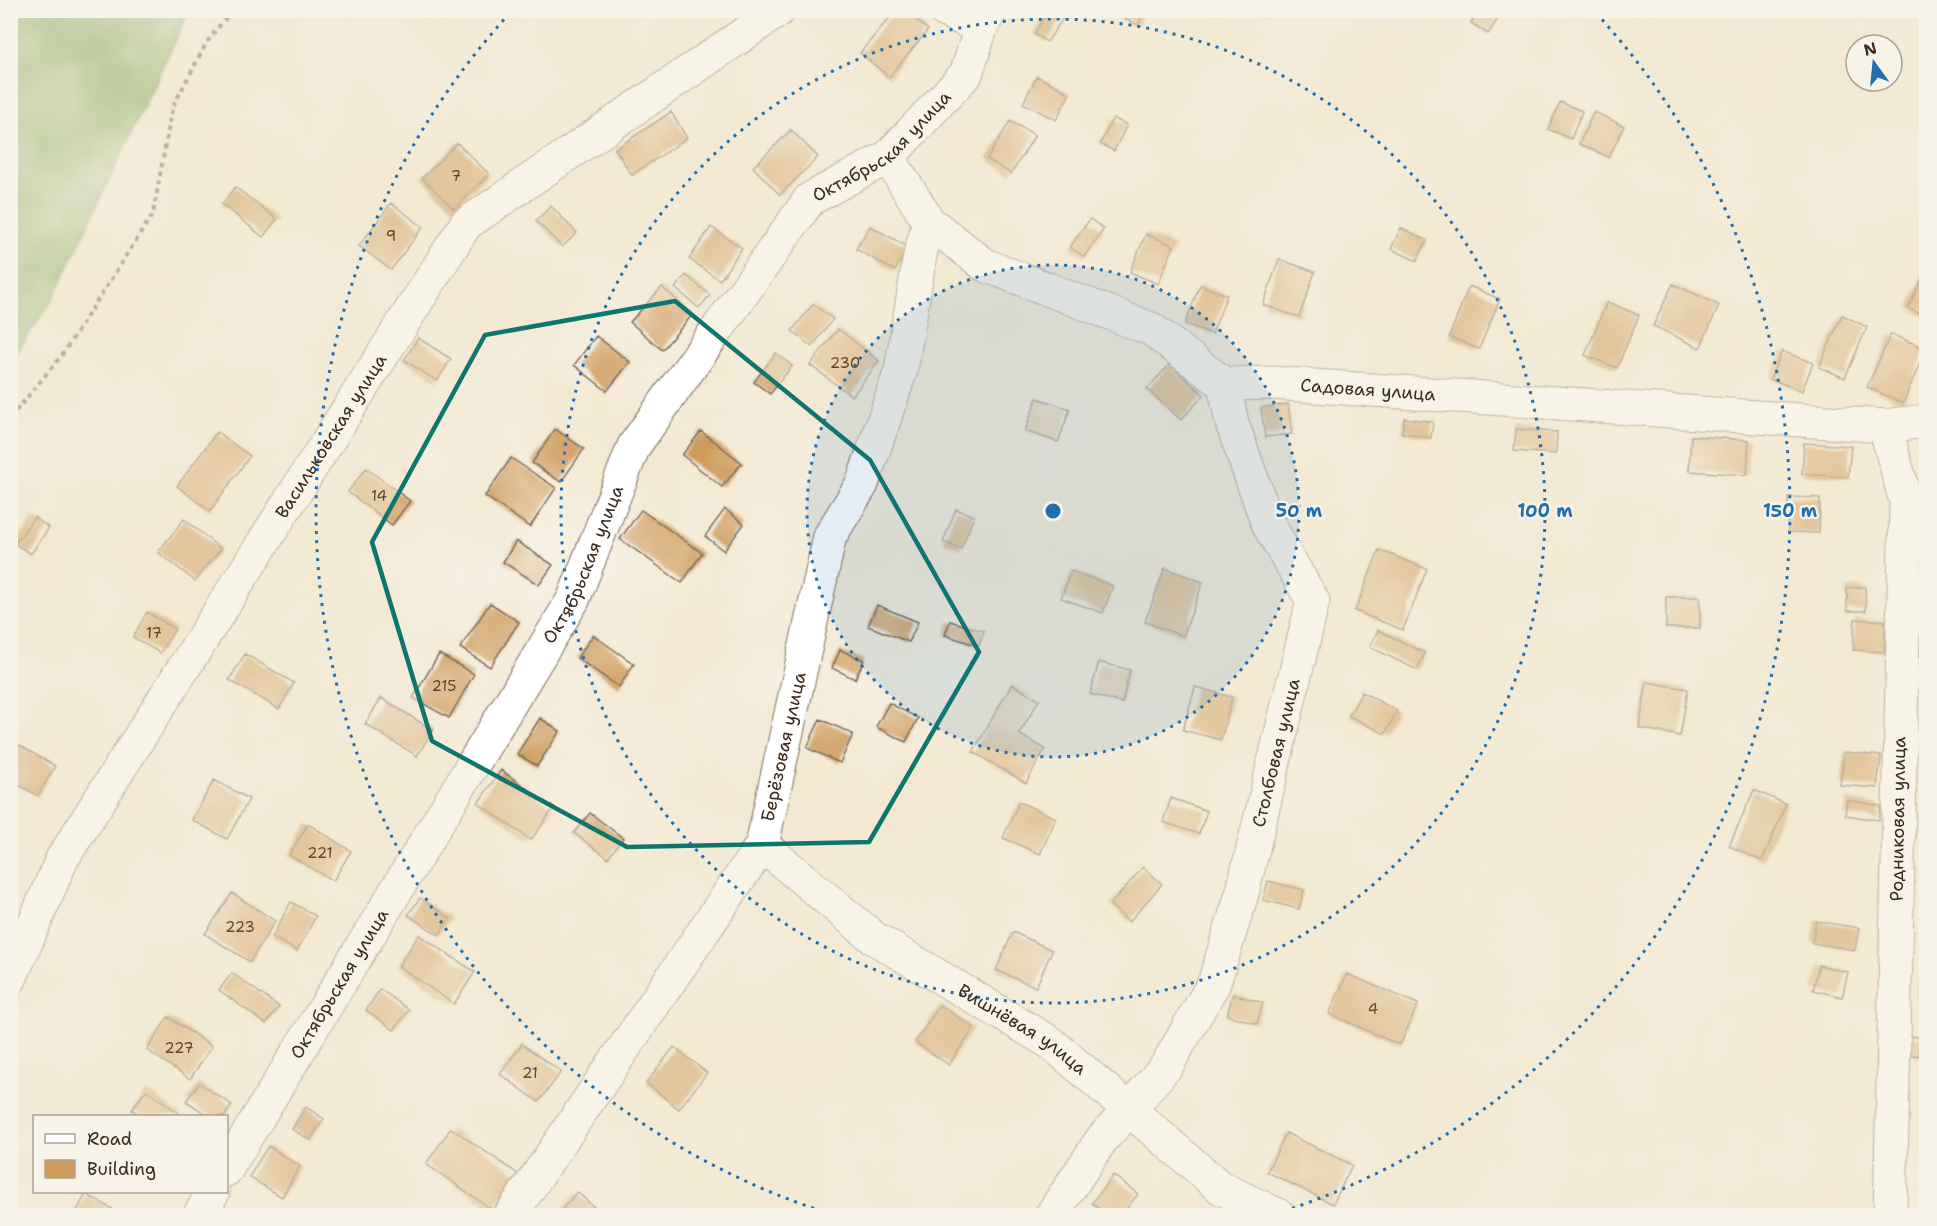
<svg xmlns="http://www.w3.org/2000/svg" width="1937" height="1226" font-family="'Shantell Sans',sans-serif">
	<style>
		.forest { fill: #7da860; stroke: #5c693f; stroke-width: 1.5 }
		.building { fill: #cf9b5b }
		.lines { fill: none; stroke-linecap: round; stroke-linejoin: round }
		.minor-casing { stroke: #7b6d5d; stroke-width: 35 }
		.path { stroke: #7b6d5d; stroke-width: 4; stroke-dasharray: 4.5 4.5; stroke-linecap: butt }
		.minor { stroke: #fff; stroke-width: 33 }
		.marked { fill: none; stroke: #0f766e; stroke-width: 4.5; stroke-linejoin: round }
		.ring { fill: none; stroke: #1f6fb2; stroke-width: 3; stroke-dasharray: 3 6 }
		.labels { text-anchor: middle; stroke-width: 4.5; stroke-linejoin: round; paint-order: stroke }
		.number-label { font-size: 15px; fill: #60462d }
		.street-label { font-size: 18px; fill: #3b2a1e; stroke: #f7f3e8 }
		.centre { fill: #1f6fb2; stroke: #f7f3e8; stroke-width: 3 }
		.ring-label { font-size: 18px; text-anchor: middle; font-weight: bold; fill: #1f6fb2; stroke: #f7f3e8; stroke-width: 4.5; stroke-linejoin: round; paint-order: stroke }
	</style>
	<rect width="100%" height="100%" fill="#f7f3e8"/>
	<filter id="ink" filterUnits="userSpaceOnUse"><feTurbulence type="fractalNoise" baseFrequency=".0167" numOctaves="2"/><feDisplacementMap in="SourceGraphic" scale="12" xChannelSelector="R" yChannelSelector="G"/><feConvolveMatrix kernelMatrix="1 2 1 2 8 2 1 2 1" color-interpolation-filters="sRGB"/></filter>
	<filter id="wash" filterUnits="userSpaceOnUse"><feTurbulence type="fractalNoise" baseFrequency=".008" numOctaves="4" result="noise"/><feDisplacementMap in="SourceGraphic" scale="24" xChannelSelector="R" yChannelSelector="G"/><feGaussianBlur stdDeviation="1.35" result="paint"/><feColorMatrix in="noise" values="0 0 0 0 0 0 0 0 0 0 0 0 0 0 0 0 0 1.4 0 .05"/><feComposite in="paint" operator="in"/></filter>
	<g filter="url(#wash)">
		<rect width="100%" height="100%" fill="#f3e9d3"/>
		<path class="forest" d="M11 10 189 11 53 299 11 361Z"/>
		<g id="blocks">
			<path class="building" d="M896 10H905L928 30 889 77 860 53Z
				M1048 10H1054L1064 17 1047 42 1034 34Z
				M1107 10H1145L1138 25Z
				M1479 10H1504L1488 34 1471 23Z
				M1037 76 1070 93 1056 120 1023 103Z
				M1560 102 1582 111 1571 139 1548 129Z
				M671 112 687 138 632 175 615 149Z
				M1594 112 1624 126 1609 157 1579 144Z
				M1113 118 1127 125 1114 151 1100 144Z
				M1010 121 1035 135 1011 174 987 159Z
				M791 130 818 157 780 195 753 167Z
				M457 143 489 174 454 209 422 178Z
				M235 187 277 219 263 237 222 204Z
				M391 203 423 227 391 270 359 246Z
				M551 206 577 233 562 247 536 221Z
				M1090 219 1104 229 1084 257 1070 247Z
				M870 226 908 247 895 271 856 249Z
				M711 227 742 248 720 280 689 259Z
				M1401 228 1427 240 1417 261 1391 249Z
				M1146 234 1174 246 1158 284 1130 272Z
				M1279 259 1315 272 1299 317 1263 305Z
				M1926 270V314L1925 317 1908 308Z
				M686 275 710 295 699 308 675 288Z
				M1673 284 1719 305 1700 348 1653 326Z
				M1200 285 1227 295 1212 334 1185 324Z
				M1469 286 1500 299 1479 349 1449 337Z
				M662 287 693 314 662 350 630 322Z
				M1607 302 1639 315 1617 368 1585 355Z
				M813 304 833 319 812 347 792 331Z
				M1842 315 1867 327 1845 378 1819 367Z
				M838 329 879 361 852 396 810 365Z
				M1891 334 1926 349 1903 403 1867 387Z
				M596 336 630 362 607 391 574 365Z
				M418 338 451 359 437 381 404 360Z
				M1782 351 1813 363 1802 391 1770 379Z
				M776 353 792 366 770 394 754 382Z
				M1170 364 1204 395 1181 420 1147 389Z
				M1037 398 1070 409 1058 442 1025 431Z
				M1288 404 1292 434 1265 437 1261 408Z
				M1404 418 1433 422 1431 438 1402 433Z
				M555 429 584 449 561 482 532 463Z
				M1516 429 1557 432 1556 454 1514 451Z
				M701 431 742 463 722 487 682 455Z
				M217 432 250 456 210 511 177 486Z
				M1691 436 1749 440 1747 475 1689 471Z
				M1804 443 1851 446 1848 477 1802 474Z
				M511 458 556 488 530 527 485 496Z
				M366 468 410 501 392 525 348 492Z
				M1788 497 1820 498 1819 533 1788 532Z
				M725 509 744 524 724 551 705 536Z
				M956 509 974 516 961 549 943 542Z
				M641 510 702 553 682 583 620 539Z
				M34 517 49 528 31 554 15 544Z
				M184 519 221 549 195 581 158 552Z
				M516 541 553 565 539 585 503 562Z
				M1379 550 1427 569 1403 630 1355 611Z
				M1165 568 1203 582 1183 636 1145 622Z
				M1071 571 1113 586 1103 613 1061 598Z
				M1865 587 1866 611H1847V588Z
				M1666 597H1700V628H1666Z
				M490 603 519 622 490 667 460 648Z
				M877 605 918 622 909 642 868 626Z
				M147 612 175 629 160 653 133 637Z
				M1855 619 1885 621 1884 652 1853 650Z
				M950 621 984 631 979 646 945 635Z
				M1378 630 1425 653 1417 670 1370 647Z
				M593 635 634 664 619 687 577 658Z
				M840 650 864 660 855 679 832 668Z
				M245 654 294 683 279 709 229 680Z
				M439 654 474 674 449 718 413 698Z
				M1099 662 1130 670 1122 703 1090 694Z
				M1647 682 1688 689 1680 736 1639 728Z
				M1012 684 1039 700 1019 734 1045 749 1026 783 973 752Z
				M1195 687 1232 697 1221 740 1183 730Z
				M1362 692 1397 711 1385 734 1349 716Z
				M381 698 433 730 417 756 365 724Z
				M889 703 918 718 906 742 876 727Z
				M540 718 560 731 537 766 517 754Z
				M820 719 853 734 840 763 807 748Z
				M19 745 55 766 38 796 10 780V759Z
				M1844 752 1881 756 1877 788 1840 785Z
				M501 770 554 808 531 840 478 803Z
				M214 780 249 799 227 839 192 820Z
				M1754 790 1786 804 1762 861 1729 846Z
				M1171 798 1207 811 1199 834 1163 822Z
				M1847 800 1881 806 1879 820 1845 815Z
				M1019 802 1056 818 1040 854 1003 838Z
				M590 813 623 838 608 858 574 833Z
				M308 824 351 851 333 881 289 855Z
				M1143 867 1162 884 1129 922 1110 905Z
				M1268 881 1304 890 1299 909 1263 900Z
				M232 893 275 921 250 962 205 934Z
				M420 898 450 918 439 935 408 915Z
				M291 902 316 916 297 951 272 937Z
				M1816 921 1859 928 1855 950 1812 943Z
				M1013 932 1052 950 1036 987 996 970Z
				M419 935 475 972 454 1004 398 966Z
				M1819 965 1848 972 1842 997 1813 990Z
				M1922 965H1926V1016H1922Z
				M232 973 279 1007 266 1024 219 990Z
				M1347 974 1418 1004 1400 1045 1329 1014Z
				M380 989 409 1010 394 1030 366 1010Z
				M1233 994 1263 1003 1257 1024 1227 1015Z
				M940 1005 974 1028 949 1065 915 1042Z
				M168 1017 212 1046 190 1079 147 1050Z
				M1909 1036 1926 1038V1056L1908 1055Z
				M522 1044 561 1072 539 1102 500 1074Z
				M674 1047 707 1073 679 1109 646 1083Z
				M199 1083 232 1105 225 1116H209L186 1101Z
				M146 1090 182 1115 181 1116H143L132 1110Z
				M306 1107 324 1119 310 1140 292 1129Z
				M451 1128 518 1174 493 1210 426 1164Z
				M1286 1133 1352 1165 1333 1204 1267 1172Z
				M268 1146 300 1166 282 1197 249 1177Z
				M1113 1175 1138 1194 1121 1216H1109L1092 1203Z
				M577 1192 604 1216H556Z
				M86 1194 112 1209 108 1216H74Z
				M985 1209 994 1216H981Z"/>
		</g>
	</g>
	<g filter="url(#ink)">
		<use href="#blocks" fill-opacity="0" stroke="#7b6d5d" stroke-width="1.5"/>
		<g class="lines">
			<g class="minor-casing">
				<g id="minor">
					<path d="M944 10 981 28"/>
					<path id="s1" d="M888 157 929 222 985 265 1151 329 1224 384 1272 383 1885 426 1926 421"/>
					<path d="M1885 426 1906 502 1890 1216"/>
					<path id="s2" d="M762 845 874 938 1051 1043 1221 1188 1280 1216"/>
					<path id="s3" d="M10 979 62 859 466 224 779 10"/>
					<path id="s4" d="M226 1170 573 600 634 446 810 199 888 157 966 74 981 28 991 10"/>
					<path d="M199 1216 213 1192"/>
					<path id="s5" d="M510 1216 762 845 830 536 862 484 901 370 920 255 929 222"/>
					<path id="s6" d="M1051 1216 1102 1139 1129 1110 1167 1065 1214 983 1242 894 1313 601 1268 524 1232 423 1224 384"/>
				</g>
			</g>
			<path class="path" d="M10 418 62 355 153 214 172 108 207 42 232 10"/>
			<use href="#minor" class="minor"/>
		</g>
	</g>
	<path d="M0 0H1937V1226H0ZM675 301 870 460 979 652 869 842 627 847 432 741 372 542 485 335Z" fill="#f3e9d3" fill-opacity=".55" fill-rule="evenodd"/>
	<path class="marked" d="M675 301 870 460 979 652 869 842 627 847 432 741 372 542 485 335Z"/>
	<circle cx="1053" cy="511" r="246" fill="#1f6fb2" fill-opacity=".12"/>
	<g class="ring">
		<circle cx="1053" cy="511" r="246"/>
		<circle cx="1053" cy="511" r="492"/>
		<path d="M831 1214A737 737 0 0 1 510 13M1596 13A737 737 0 0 1 1275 1214"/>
	</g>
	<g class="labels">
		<g class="number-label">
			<text x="456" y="181">7</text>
			<text x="391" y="241">9</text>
			<text x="845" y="368">230</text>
			<text x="379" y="501">14</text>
			<text x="154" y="638">17</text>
			<text x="444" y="691">215</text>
			<text x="320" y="858">221</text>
			<text x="240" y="932">223</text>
			<text x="1373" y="1014">4</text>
			<text x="179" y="1053">227</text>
			<text x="530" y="1078">21</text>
		</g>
		<g class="street-label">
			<text dy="6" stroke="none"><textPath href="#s4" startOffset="1226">Октябрьская улица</textPath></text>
			<text dy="6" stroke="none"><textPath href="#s1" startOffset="561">Садовая улица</textPath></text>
			<text dy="6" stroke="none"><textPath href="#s3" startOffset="632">Васильковская улица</textPath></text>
			<text dy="6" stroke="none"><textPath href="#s4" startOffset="704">Октябрьская улица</textPath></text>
			<text dy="6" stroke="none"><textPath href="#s5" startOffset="549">Берёзовая улица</textPath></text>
			<text dy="6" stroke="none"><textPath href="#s6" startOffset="524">Столбовая улица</textPath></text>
			<text transform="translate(1898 819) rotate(-89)" y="6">Родниковая улица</text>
			<text dy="6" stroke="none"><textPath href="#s4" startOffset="218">Октябрьская улица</textPath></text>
			<text dy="6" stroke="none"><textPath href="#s2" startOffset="320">Вишнёвая улица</textPath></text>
		</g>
	</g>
	<circle cx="1053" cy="511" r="9" class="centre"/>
	<g class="ring-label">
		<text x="1299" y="517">50 m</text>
		<text x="1545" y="517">100 m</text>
		<text x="1790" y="517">150 m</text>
	</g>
	<rect width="1937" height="1226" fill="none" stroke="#f7f3e8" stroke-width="36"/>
	<rect x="33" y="1115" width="195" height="78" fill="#f7f3e8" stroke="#aca397" stroke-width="1.5"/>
	<rect x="45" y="1134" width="30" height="9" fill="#ffffff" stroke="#aca397" stroke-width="1.5"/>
	<text x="87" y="1145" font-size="18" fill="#3b2a1e">Road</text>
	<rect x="45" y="1160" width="30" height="18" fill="#cf9b5b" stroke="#aca397" stroke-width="1.5"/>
	<text x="87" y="1175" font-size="18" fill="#3b2a1e">Building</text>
	<g transform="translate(1874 63) rotate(345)"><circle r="28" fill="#f7f3e8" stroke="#aca397" stroke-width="1.5"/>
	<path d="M0-4.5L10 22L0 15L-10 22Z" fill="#1f6fb2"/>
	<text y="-9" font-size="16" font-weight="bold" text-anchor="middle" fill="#3b2a1e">N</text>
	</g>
</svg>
